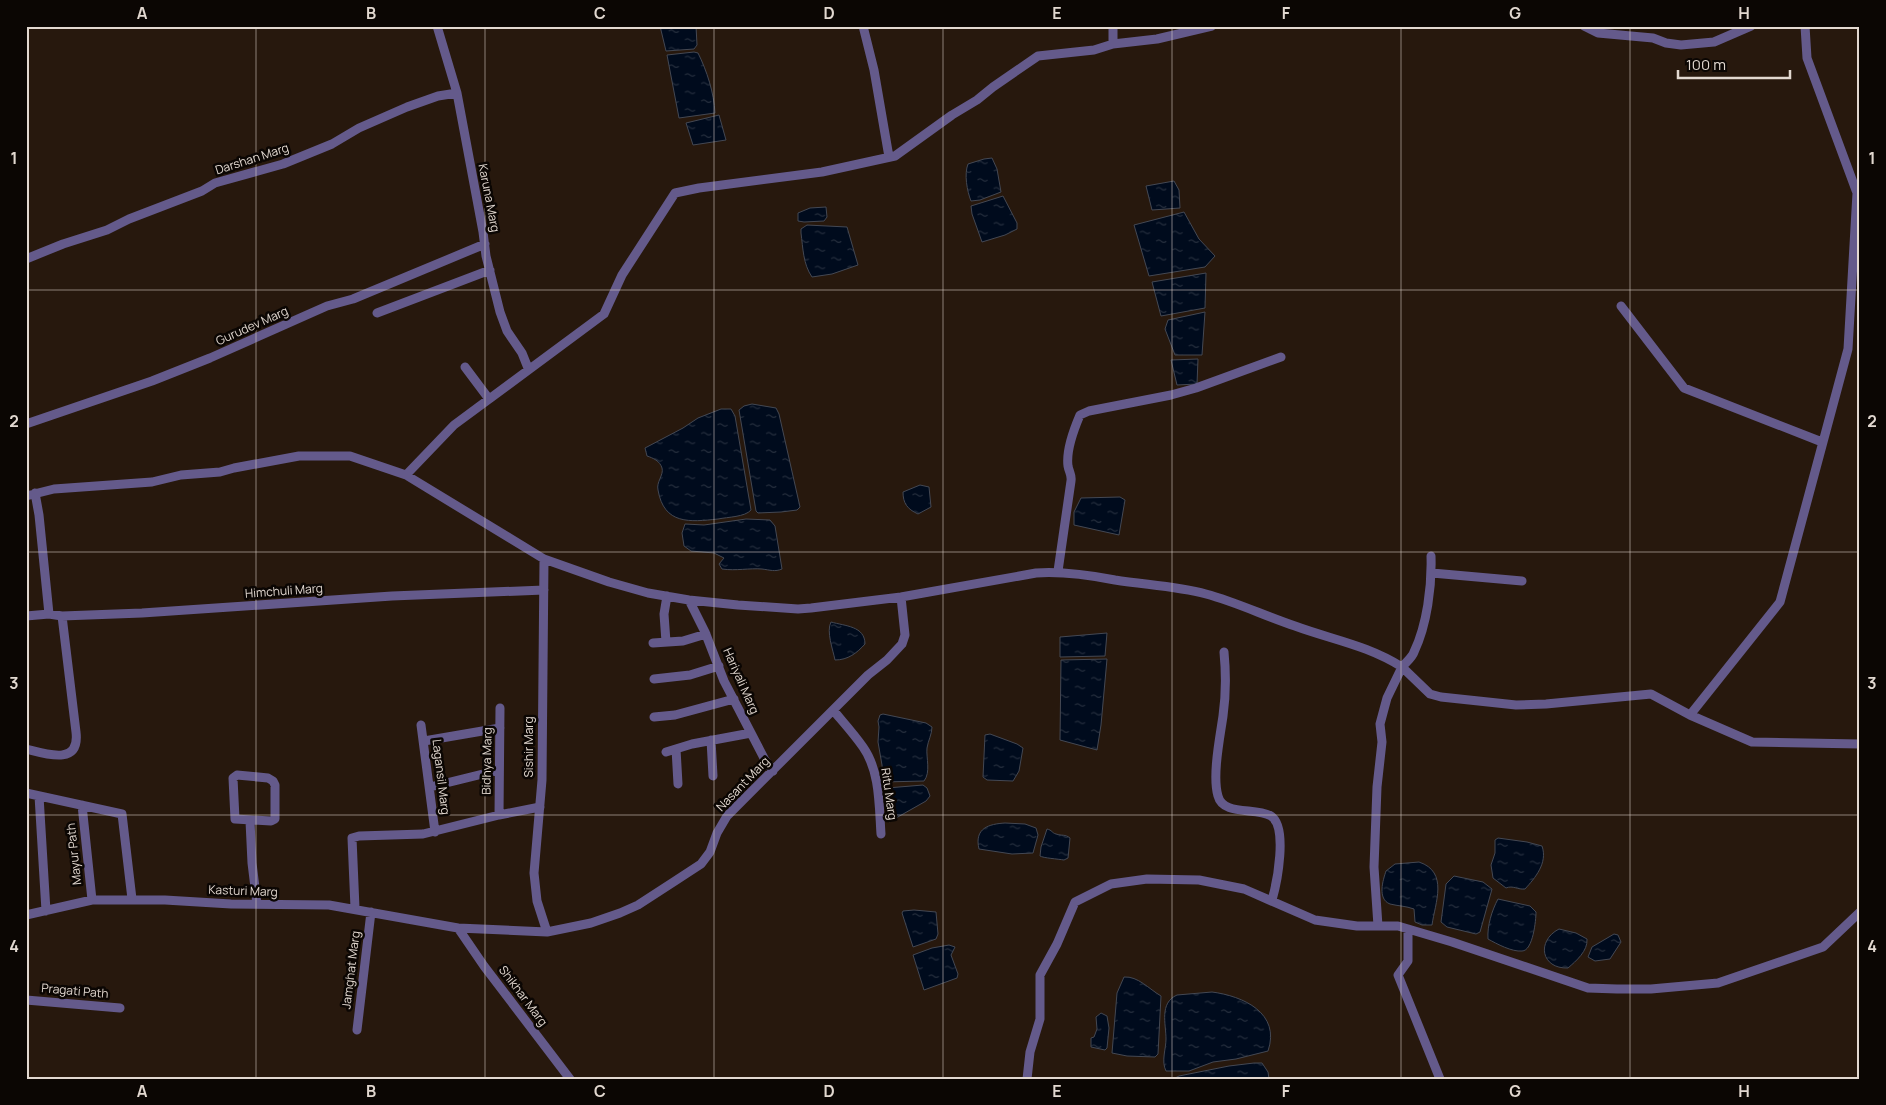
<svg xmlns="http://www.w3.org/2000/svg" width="1886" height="1105" font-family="Manrope,sans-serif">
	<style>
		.water { fill: url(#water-ripples); stroke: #444853 }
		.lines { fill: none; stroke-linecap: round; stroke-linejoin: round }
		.minor { stroke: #645a8b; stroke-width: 9 }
		.grid { fill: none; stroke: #e2d8d0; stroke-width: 1; stroke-opacity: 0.55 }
		.labels { text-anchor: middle; stroke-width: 5; stroke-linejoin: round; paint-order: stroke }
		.street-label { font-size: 12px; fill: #e2d8d0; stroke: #0b0603 }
		.neatline { fill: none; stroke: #e2d8d0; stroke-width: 2 }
		.grid-label { font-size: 16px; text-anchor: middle; font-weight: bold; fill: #e2d8d0 }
	</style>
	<defs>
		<pattern id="water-ripples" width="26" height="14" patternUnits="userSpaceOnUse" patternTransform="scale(1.25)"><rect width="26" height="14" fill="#000b1d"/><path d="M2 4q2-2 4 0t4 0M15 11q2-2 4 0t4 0" fill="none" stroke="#252e3d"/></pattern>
	</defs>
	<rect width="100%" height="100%" fill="#27180d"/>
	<path class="water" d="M660 26H696L697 45 694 49 666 51Z
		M694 52 698 53C707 71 714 93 715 113L679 118 667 55Z
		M719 115 726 140 693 145 686 123Z
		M992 158 997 169 1001 192 980 200 971 201C967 191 964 174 968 164L984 159Z
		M1174 181 1179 190 1180 208 1152 210 1146 186Z
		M1003 196 1017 223V229L1005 235 982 242 972 214 971 206Z
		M826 207 827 217 824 221 804 222 798 221V213L810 208Z
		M1184 212 1199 239 1215 256 1205 267 1149 276 1134 225Z
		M807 225 847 227 858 265 832 274 812 277C803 264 803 248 801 233V229Z
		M1206 273 1205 308 1161 316 1152 282Z
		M1205 312 1202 355H1175L1165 329 1168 320Z
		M1198 359 1197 384 1177 385 1171 360Z
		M752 404 776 408 779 414 800 507 797 510 781 512 758 513 756 511 739 410 744 406Z
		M721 409H731L735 416 751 510C745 517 728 517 718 519 690 522 664 525 658 490 656 482 664 475 662 468 660 461 653 458 647 456L645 448 683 428 698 418Z
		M920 485 929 487 931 507 918 514C907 509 903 503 903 492Z
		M1120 497 1125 500 1119 535 1074 525V512L1081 498Z
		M746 519 770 520 775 526 782 569C775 572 770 570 762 569 749 568 736 571 722 569L719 564 724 558 714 553 691 551 684 546 682 533 685 524 704 525Z
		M831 622C845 626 865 626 865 644 857 653 848 660 835 660 833 650 826 631 831 622Z
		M1107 633 1105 656 1060 657V637Z
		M1107 659 1101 725 1097 750 1060 740 1061 660Z
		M883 714 926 723 932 727C932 734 928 741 927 748 926 758 931 772 924 781L883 782 882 765 878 742 879 727 878 721 880 715Z
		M990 734 1017 744 1023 748 1019 771 1013 781 987 780 983 777 985 735Z
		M923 785 927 788 930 796 926 801 889 822 887 788Z
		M1005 823 1025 824 1036 828 1038 835 1033 853 1012 854 979 849C974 828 989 824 1005 823Z
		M1047 829C1052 830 1052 833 1056 834 1062 836 1065 834 1070 838L1068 858 1064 860C1058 859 1043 858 1040 856L1041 847Z
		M1498 838 1527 842 1542 846C1548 863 1535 878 1525 889 1518 890 1513 885 1506 888L1493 878 1491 865 1495 853V840Z
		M1419 862C1449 872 1435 903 1432 925H1422L1415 922 1414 909C1406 906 1398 906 1390 904 1377 899 1383 880 1386 871L1395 864Z
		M1454 876 1483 882 1492 889 1480 932 1476 934 1447 927 1441 922 1446 884Z
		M1498 899 1530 906 1536 912C1536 920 1533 951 1522 951 1512 952 1497 944 1488 939 1487 926 1492 910 1498 899Z
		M914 910 936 912 938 934 936 939 913 947 902 913 903 911Z
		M1559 929 1576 933 1587 939C1588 951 1576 961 1568 968 1541 969 1536 941 1559 929Z
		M1614 934 1618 935 1621 942 1610 959 1595 961 1588 957 1592 947Z
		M949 945 955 947 951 955 958 974 957 978 924 990 913 955 932 948Z
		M1124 977C1138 976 1149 989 1161 996L1158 1054 1155 1057 1127 1056 1112 1053 1117 993Z
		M1212 992C1243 996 1281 1013 1268 1051L1236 1059 1213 1062 1189 1071H1166C1161 1061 1166 1049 1166 1039 1166 1024 1159 1003 1177 995Z
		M1101 1013 1107 1016 1109 1028 1107 1048 1105 1050 1091 1047V1038L1094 1037 1097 1029 1096 1017Z
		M1254 1063H1262L1268 1072 1269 1079H1173L1179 1076 1229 1066Z"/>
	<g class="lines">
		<path class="minor" d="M437 26 457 93 483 232 486 256 500 312 507 331 522 353 528 368
			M863 26 874 70 889 157
			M1113 26V44
			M1584 26 1598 33 1653 38 1666 43 1681 45 1714 42 1751 26
			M26 259 63 244 107 230 129 219 202 191 215 183 283 164 332 144 359 128 407 107 438 96 457 93
			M1621 306 1684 388 1822 442
			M377 313 490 270
			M465 367 489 399
			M26 424 152 381 210 358 327 306 353 299 485 244
			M406 475 454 425 604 314 622 275 675 193 699 188 822 172 895 156 952 115 977 100 993 87 1038 56 1094 50 1113 44 1157 39 1212 26
			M35 493 39 515 49 614
			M26 496 54 489 152 482 181 475 220 472 234 468 299 456H350L406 475 544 559 609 582 648 593 689 600 738 605 798 609 811 608 901 597 1036 573C1063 571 1089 575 1115 580 1146 585 1176 586 1206 594 1236 602 1265 616 1295 626 1333 640 1367 645 1402 667L1387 698 1380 724 1382 742 1377 787 1374 867 1378 926
			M1431 556C1432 586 1427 625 1414 652 1412 658 1406 662 1402 667L1430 694 1441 697 1516 705 1546 704 1651 694 1690 715 1752 742 1860 744
			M544 559 542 780 534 873 537 901 547 932
			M1058 571 1071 481C1072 475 1069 472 1068 466 1066 451 1074 429 1080 415L1089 411 1171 395 1196 388 1281 357
			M1432 573 1522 581
			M689 600 705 632 724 681 765 760 773 771
			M26 616 49 614 62 616 142 613 392 596 544 590
			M666 642 664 614 667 596
			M653 643 683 641 706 634
			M1224 652C1226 673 1226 695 1223 716 1220 737 1212 776 1218 796 1223 816 1256 807 1271 816 1288 827 1277 883 1272 900
			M654 679 690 675 719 666
			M833 710C843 722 854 734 863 747 880 771 879 805 881 834
			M1690 715 1780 602 1848 349 1857 193 1807 58 1805 26
			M654 717 675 715 734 699
			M421 725 435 832
			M711 740 713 776
			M424 741 500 728
			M26 749C46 754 80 766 76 732L62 616
			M676 749 678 784
			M666 752 692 744 751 733
			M237 775 268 778 273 781 275 785V819L271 821 235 819 233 778Z
			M430 787 499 770
			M26 793 122 814 132 899
			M39 796 46 911
			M82 805 92 900
			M499 815 500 708
			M250 821 252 863 257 904
			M355 908 352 838 359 836 423 834 499 815 540 807
			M26 915 92 900H165L231 904 329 905 458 928 547 932 591 923 620 913 638 905 675 881 701 864 710 852 717 833 727 816 868 675 887 660 902 644 905 635 901 597
			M458 928 484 966 570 1079
			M1408 929V961L1398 975 1440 1079
			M26 1000 120 1008
			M357 1030 371 912
			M1027 1079 1030 1052 1040 1019V975L1057 944 1075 902 1111 884 1147 879 1199 880 1244 889 1315 920 1357 926H1398L1452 942 1588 988 1617 989H1651L1718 983 1823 947 1860 912"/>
	</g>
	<path class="grid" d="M256 26V1079M485 26V1079M714 26V1079M943 26V1079M1172 26V1079M1401 26V1079M1630 26V1079M26 290H1860M26 552H1860M26 815H1860"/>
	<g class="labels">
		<g class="street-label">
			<text transform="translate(252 159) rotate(-18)" y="4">Darshan Marg</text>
			<text transform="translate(489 198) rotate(79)" y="4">Karuna Marg</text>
			<text transform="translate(252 326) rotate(-24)" y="4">Gurudev Marg</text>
			<text transform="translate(284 591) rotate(-4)" y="4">Himchuli Marg</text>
			<text transform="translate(741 681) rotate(66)" y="4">Hariyali Marg</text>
			<text transform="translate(529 747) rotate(-90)" y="4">Sishir Marg</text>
			<text transform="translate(487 761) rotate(-89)" y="4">Bidhya Marg</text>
			<text transform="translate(441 777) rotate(83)" y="4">Lagansil Marg</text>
			<text transform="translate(743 784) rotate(-46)" y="4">Nasant Marg</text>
			<text transform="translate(889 794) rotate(82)" y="4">Ritu Marg</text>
			<text transform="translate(74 854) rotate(-96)" y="4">Mayur Path</text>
			<text transform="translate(243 891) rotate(2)" y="4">Kasturi Marg</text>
			<text transform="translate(351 970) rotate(-83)" y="4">Jamghat Marg</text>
			<text transform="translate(75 991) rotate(5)" y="4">Pragati Path</text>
			<text transform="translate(523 996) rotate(53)" y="4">Shikhar Marg</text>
		</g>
	</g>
	<rect width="1886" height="1105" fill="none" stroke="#0b0603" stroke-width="55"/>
	<path d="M1678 70v8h112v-8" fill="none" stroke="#e2d8d0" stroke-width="2.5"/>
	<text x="1686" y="70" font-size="15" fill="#e2d8d0" stroke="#0b0603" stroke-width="4" paint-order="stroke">100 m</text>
	<rect x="28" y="28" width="1830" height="1050" class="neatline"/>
	<g class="grid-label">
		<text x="142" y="19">A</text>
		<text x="371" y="19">B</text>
		<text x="600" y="19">C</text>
		<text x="829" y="19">D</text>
		<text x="1057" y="19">E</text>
		<text x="1286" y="19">F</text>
		<text x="1515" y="19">G</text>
		<text x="1744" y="19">H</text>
		<text x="14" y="164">1</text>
		<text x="1872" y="164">1</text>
		<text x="14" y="427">2</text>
		<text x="1872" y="427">2</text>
		<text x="14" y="689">3</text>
		<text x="1872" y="689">3</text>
		<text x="14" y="952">4</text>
		<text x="1872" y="952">4</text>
		<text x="142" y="1097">A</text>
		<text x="371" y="1097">B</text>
		<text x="600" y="1097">C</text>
		<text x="829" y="1097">D</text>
		<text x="1057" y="1097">E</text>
		<text x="1286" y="1097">F</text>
		<text x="1515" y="1097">G</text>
		<text x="1744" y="1097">H</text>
	</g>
</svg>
